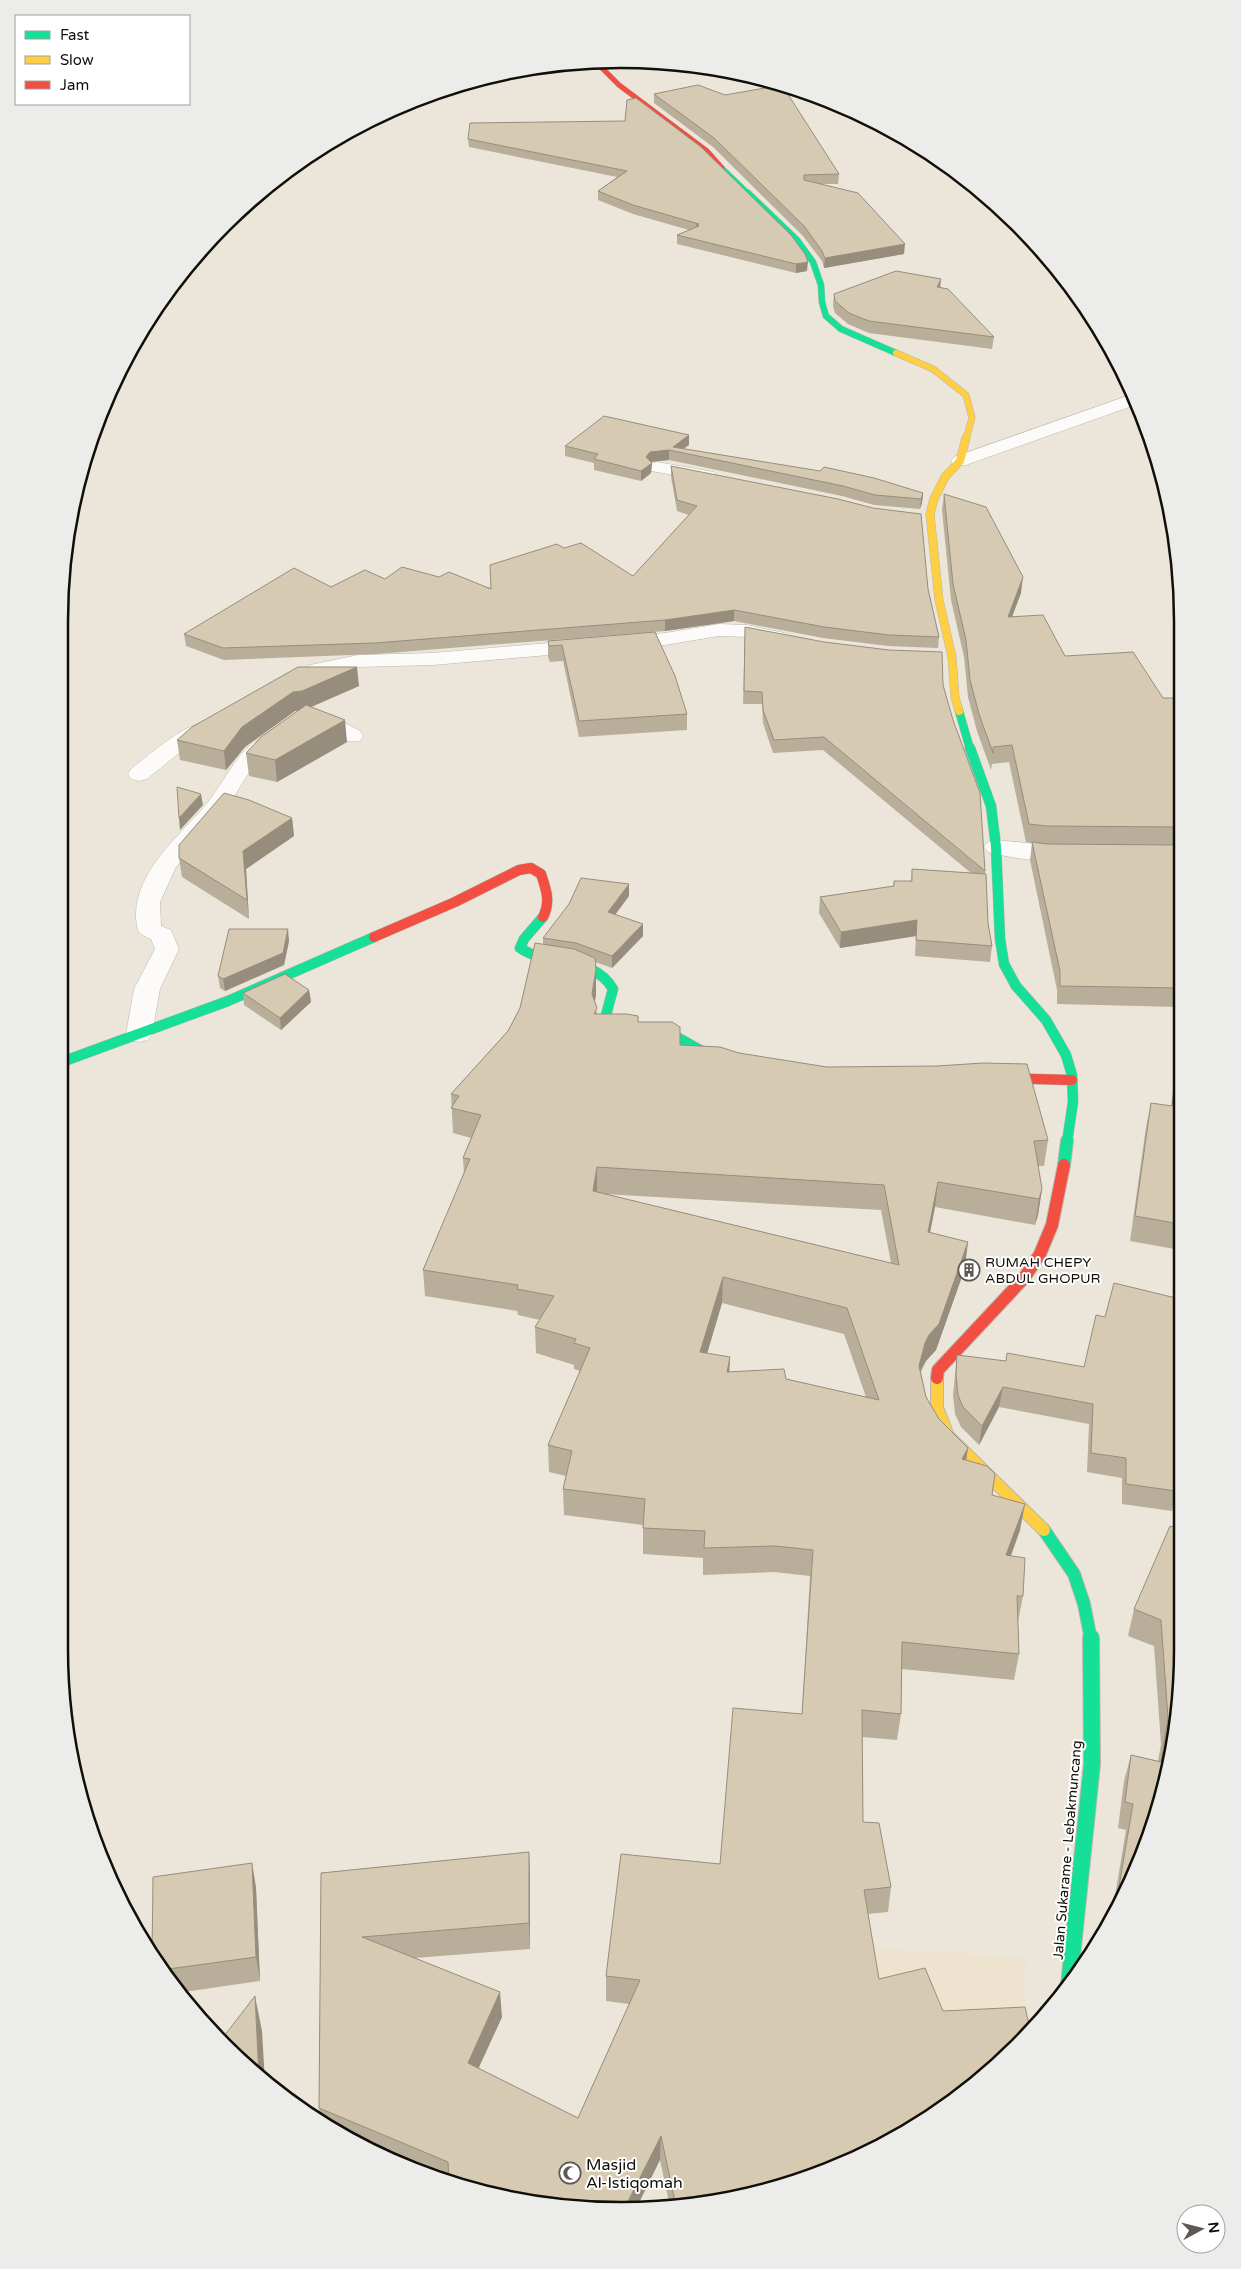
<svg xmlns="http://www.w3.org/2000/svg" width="1241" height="2269" font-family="'Varela Round',sans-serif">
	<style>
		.built { fill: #eee3ce }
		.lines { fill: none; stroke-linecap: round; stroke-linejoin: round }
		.street-casing { stroke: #bab6ac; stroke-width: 1 }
		.fast-far5-casing { stroke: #bab6ac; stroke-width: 5.5 }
		.fast-far4-casing { stroke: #bab6ac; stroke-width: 7 }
		.fast-far3-casing { stroke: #bab6ac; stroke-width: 9 }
		.fast-far2-casing { stroke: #bab6ac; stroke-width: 11 }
		.fast-far1-casing { stroke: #bab6ac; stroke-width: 14 }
		.fast-casing { stroke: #bab6ac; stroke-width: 18 }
		.slow-far2-casing { stroke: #bab6ac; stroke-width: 7 }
		.slow-far1-casing { stroke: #bab6ac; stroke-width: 9 }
		.slow-casing { stroke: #bab6ac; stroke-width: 14 }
		.jam-far2-casing { stroke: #bab6ac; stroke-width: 5.5 }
		.jam-far1-casing { stroke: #bab6ac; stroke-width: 11 }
		.jam-casing { stroke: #bab6ac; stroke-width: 14 }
		.street { fill: #fcfbf9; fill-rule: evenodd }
		.fast-far5 { stroke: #16e098; stroke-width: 5 }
		.fast-far4 { stroke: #16e098; stroke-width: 6 }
		.fast-far3 { stroke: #16e098; stroke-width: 8 }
		.fast-far2 { stroke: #16e098; stroke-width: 10 }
		.fast-far1 { stroke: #16e098; stroke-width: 12 }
		.fast { stroke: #16e098; stroke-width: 16 }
		.slow-far2 { stroke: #ffcf43; stroke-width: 6 }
		.slow-far1 { stroke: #ffcf43; stroke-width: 8 }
		.slow { stroke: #ffcf43; stroke-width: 12 }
		.jam-far2 { stroke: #f24e42; stroke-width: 5 }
		.jam-far1 { stroke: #f24e42; stroke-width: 10 }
		.jam { stroke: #f24e42; stroke-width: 12 }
		.wall { fill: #b8ae9a; fill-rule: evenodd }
		.shaded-wall { fill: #968d7d }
		.building { fill: #d6cab3; stroke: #968d7d; fill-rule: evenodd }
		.labels { text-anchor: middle; stroke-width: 4; stroke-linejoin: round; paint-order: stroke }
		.poi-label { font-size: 14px; fill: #120f08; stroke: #fff; text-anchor: start }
		.street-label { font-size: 14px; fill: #120f08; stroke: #fff }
		.near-poi-label { font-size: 16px; fill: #120f08; stroke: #fff; text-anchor: start }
		.rim { fill: none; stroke: #120f08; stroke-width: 2.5 }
	</style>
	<rect width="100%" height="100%" fill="#ece6da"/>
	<path class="built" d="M866 1947 1026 1958 1025 2025 796 2029Z"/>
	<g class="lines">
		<g class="street-casing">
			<path id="street" d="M1127 396H1131L1135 405 966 465H954L951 461 954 457Z
				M657 462 708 471 714 472 717 476 714 480 708 481 651 471 648 467 651 463Z
				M719 624 747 625 789 634 792 638 789 642 782 644 747 637 719 636 665 645 433 665 358 667 323 674 298 686 291 688 284 686 281 682 284 678 310 665 358 655 433 653 665 633Z
				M313 713 330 715 360 731 363 736 360 741C343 745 323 728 305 724L302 719 305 714Z
				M209 720 217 721 220 726 217 731 179 753 147 779 139 781 131 779 128 774 131 769C154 751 180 727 209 720Z
				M276 732 284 733 287 738 284 743 262 758 251 769 227 808 176 867 160 902 161 926 171 930 179 949 160 989 152 1034 148 1040 139 1042 130 1040 126 1034 134 989 155 949 151 939C138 934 137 931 136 917 135 870 181 835 209 801 229 775 241 740 276 732Z
				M996 840 1067 847 1075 849 1079 854 1075 859C1052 865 1011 858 988 852L984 847 988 842Z"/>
		</g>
		<g class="fast-far5-casing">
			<path id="fast-far5" d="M722 168 749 194"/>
		</g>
		<g class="fast-far4-casing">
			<path id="fast-far4" d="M748 193 797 240 813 262 821 285 822 302 826 316 841 329 896 353"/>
		</g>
		<g class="fast-far3-casing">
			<path id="fast-far3" d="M959 711 970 749"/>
		</g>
		<g class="fast-far2-casing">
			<path id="fast-far2" d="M970 748 991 806 996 847 1000 939 1004 964 1016 986 1046 1020 1066 1055 1072 1075 1073 1102 1067 1142
				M543 917 524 939 520 948C552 969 593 955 613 989L606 1015 607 1025 677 1037 725 1064
				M59 1063 228 1001 374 937"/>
		</g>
		<g class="fast-far1-casing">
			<path id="fast-far1" d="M1064 1165 1067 1141
				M1044 1530 1074 1574 1084 1604 1091 1640"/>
		</g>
		<g class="fast-casing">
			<path id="fast" d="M1069 1985 1092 1764 1091 1638"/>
		</g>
		<g class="slow-far2-casing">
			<path id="slow-far2" d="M896 353 933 369 966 395 972 418 966 439"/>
		</g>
		<g class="slow-far1-casing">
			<path id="slow-far1" d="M959 711 955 697 952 657 939 600 930 514 934 499 945 477 960 461 966 438"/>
		</g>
		<g class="slow-casing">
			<path id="slow" d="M937 1378V1408L948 1436 1044 1530"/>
		</g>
		<g class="jam-far2-casing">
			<path id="jam-far2" d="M594 60 619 85 707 151 722 168"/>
		</g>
		<g class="jam-far1-casing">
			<path id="jam-far1" d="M374 937 455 902 519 870 531 868 541 874C546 889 551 902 543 917
				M994 1078 1072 1080"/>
		</g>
		<g class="jam-casing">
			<path id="jam" d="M937 1378 938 1370 1024 1278 1040 1254 1052 1225 1064 1165"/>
		</g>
		<use href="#street" class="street"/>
		<use href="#fast-far5" class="fast-far5"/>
		<use href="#fast-far4" class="fast-far4"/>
		<use href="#fast-far3" class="fast-far3"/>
		<use href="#fast-far2" class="fast-far2"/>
		<use href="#fast-far1" class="fast-far1"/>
		<use href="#fast" class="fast"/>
		<use href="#slow-far2" class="slow-far2"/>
		<use href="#slow-far1" class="slow-far1"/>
		<use href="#slow" class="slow"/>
		<use href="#jam-far2" class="jam-far2"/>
		<use href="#jam-far1" class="jam-far1"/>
		<use href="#jam" class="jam"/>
	</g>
	<path class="wall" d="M654 94 839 174 838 184H821L904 254 824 268 822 261 803 236 713 147 654 103Z
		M625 121 807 271 796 273 677 244V235L689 230 633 214 598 200V191L617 177 469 147 468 139Z
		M940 288 994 337 992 349 869 333 848 324 835 313 833 306 834 294Z
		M689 435V445L683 449 923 493 922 503 920 509 874 505 842 496 669 460 650 462 652 463 651 473 641 481 594 470V463L565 456V446Z
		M671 466 928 589 939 637 938 648 888 646 823 638 734 621 665 631 376 654 224 660 186 646 184 634 331 587 385 579 439 577 491 588 564 548 633 576 689 515 677 511 671 477Z
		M944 494 1021 593 1012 616 1065 656 1163 698 1178 709 1179 1007 1057 1004V990L1030 860 1032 843 1026 842 1009 762 992 764 991 770 977 731 968 697 964 657 951 600 942 510Z
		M745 627 943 685 985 871 988 923 992 946 990 962 915 956 916 936 840 948 819 913 820 897 893 886 894 881H911L912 869 971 873 823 750 773 753 763 723 762 704H743Z
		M655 632 687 714V730L579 737 563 661 550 662 548 657V641Z
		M359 686 311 707 347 742 277 782 249 776 246 753 298 711H295L245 747 226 770 180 760 177 740Z
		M292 818 294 836 246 869 249 919 182 877 179 858Z
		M629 896 615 915 643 936 612 968 595 962 596 994 595 1002 597 1014 638 1022 680 1045 739 1053 1048 1140 1044 1166H1038L1042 1189 1038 1215 1035 1225 935 1207 930 1233 965 1268 936 1350 926 1361 921 1372 926 1397 939 1419 968 1448 966 1460 1020 1530 1011 1556 1023 1596 1018 1621 1019 1654 1014 1680 902 1669 901 1714 897 1740 862 1737 863 1822 891 1887 888 1912 868 1914 766 2191 670 2207 660 2160 475 2191 404 2167 321 2123 319 2108 321 1873 529 1852 530 1878V1949L415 1958 502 2017 478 2068 578 2118 629 2004 606 2001V1976L720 1864 802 1714 810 1576 774 1572 703 1575V1558L643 1554V1525L564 1515 563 1489 566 1476 549 1472 548 1445 580 1371 574 1369V1365L536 1353 535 1327 540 1320 518 1315 517 1311 425 1296 423 1270 464 1174 463 1158 471 1138 453 1133 451 1094 508 1031 520 1008 543 945V938ZM604 1194 881 1210 891 1263ZM722 1303 844 1334 866 1397 786 1379 730 1372 707 1353Z
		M289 941 284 965 225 991 220 988 218 976Z
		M309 990 311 1002 281 1030 244 1005 243 993Z
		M1179 1053 1180 1250 1130 1241 1146 1127 1151 1103 1171 1106 1176 1067Z
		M1105 1317 1180 1329V1469L1176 1468V1491L1172 1511 1122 1504V1478L1087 1472 1089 1424 999 1407 979 1445 961 1427 955 1414 953 1395 957 1355 1006 1361 1084 1367Z
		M1181 1530 1163 1794 1111 1920 1126 1830 1118 1828 1124 1781 1131 1755 1158 1761 1161 1744 1154 1646 1128 1636 1134 1609Z
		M252 1863 256 1888 260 1981 177 1993 152 1957Z"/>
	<path class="shaded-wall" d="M905 244 904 254 824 268 825 258Z
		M808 262 807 271 796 273V264Z
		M941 279 940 290 937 287Z
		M689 435V445L679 452 673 447Z
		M669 450V460L650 462 652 463 651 473 641 481V471L646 457 650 452Z
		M923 493 922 503 920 509 921 499Z
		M1023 577 1021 593 1006 633 1008 617Z
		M734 610V621L665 631V620Z
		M357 667 359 686 304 710 295 711 245 747 226 770 224 751 242 727 293 692Z
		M345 720 347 742 277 782 275 760Z
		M201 794 203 805 180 830 179 818Z
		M292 818 294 836 246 869 249 919 247 900 243 851Z
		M629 884V896L608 924V912Z
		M917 920 916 936 840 948 841 932Z
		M643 924V936L612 968V956Z
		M288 929 289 941 284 965 225 991 223 979Z
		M596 969V994L592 1019V994Z
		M309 990 311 1002 281 1030 280 1018Z
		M597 1167V1193L593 1191Z
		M938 1182 935 1207 925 1258 928 1232Z
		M1042 1189 1038 1215 1035 1225 1039 1199Z
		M968 1242 965 1268 936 1350 926 1361 921 1369 916 1392 919 1366 925 1343Z
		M723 1277 722 1303 700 1378V1352Z
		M730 1357 729 1383 727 1372Z
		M1003 1387 999 1407 979 1445 982 1426Z
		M968 1448 964 1474 962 1459Z
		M1025 1504 1020 1530 1001 1582 1006 1555Z
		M529 1852 530 1878V1949L529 1923Z
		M252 1863 256 1888 260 1981 256 1957Z
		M500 1992 502 2017 470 2087 468 2063Z
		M255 1996 262 2031 265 2082 259 2077Z
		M661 2136 660 2160 636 2209H624Z"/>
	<path class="building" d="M698 85 725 95 782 85 839 174 804 175V180L858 193 905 244 825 258 822 251 804 226 714 138 654 94Z
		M636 98 701 147 791 235 805 254 808 262 796 264 677 235 699 226 696 225 699 224 633 205 598 191 627 171 468 139 470 123 625 121 627 100Z
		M896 271 941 279 937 287 948 289 994 337 869 321 849 313 835 301 834 294Z
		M604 416 689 435 673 447 820 471 824 467 874 478 923 493 921 499 875 495 843 486 669 450 650 452 646 457 652 463 641 471 594 459 598 454 565 446Z
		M671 466 838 499 873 508 921 514 928 589 939 637 889 635 824 627 734 610 665 620 375 643 223 648 184 634 294 568 331 587 365 570 385 579 402 567 439 577 449 572 491 589 490 565 557 544 564 548 581 543 633 576 697 506 677 500Z
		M944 494 986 507 1023 577 1008 617 1043 615 1065 656 1133 652 1163 698H1173L1178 709V827L1047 826 1029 824 1012 745 993 747V753L979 714 970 680 966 640 953 584Z
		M745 627 824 642 889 650 942 652 943 685 953 720 980 793 985 871 824 737 774 740 763 710 762 692 744 691Z
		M655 632 675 676 687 714 579 721 562 645 549 646 548 641Z
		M298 667H357L302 691 293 692 242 727 224 751 177 740 192 727Z
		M306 705 345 720 275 760 246 753 261 737Z
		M177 787 201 794 179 818Z
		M224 793 249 800 292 818 243 851 247 900 179 858V845Z
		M1032 842 1047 844 1178 845 1179 988 1060 986V971Z
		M912 869 986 874 988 923 992 946 916 940 917 920 841 932 820 897 894 886V881H912Z
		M581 878 629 884 608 912 643 924 612 956 576 943 543 938 569 904Z
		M229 929H288L283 953 223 979 218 976Z
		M535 943 574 949 595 958 596 969 592 994 597 1008 594 1014H627L638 1016V1022H672L680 1027V1045L720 1047 739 1053 827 1067 937 1066 983 1063 1027 1064 1048 1140 1034 1141 1042 1189 1039 1199 938 1182 928 1232 968 1242 939 1324 929 1335 925 1343 919 1366 926 1397 939 1419 968 1448 962 1459 987 1466 995 1474 992 1495 1025 1504 1006 1555 1025 1558 1023 1596H1017L1019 1654 902 1642 901 1714 862 1710 863 1822 879 1823 891 1887 864 1890 879 1979 925 1968 943 2011 1025 2007 1030 2029 991 2071 932 2116 836 2167 766 2191 676 2206 661 2136 624 2209H583L475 2191 449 2182 448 2162 319 2108 321 1873 529 1852V1923L362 1937 500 1992 468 2063 578 2118 640 1980 606 1976 621 1854 720 1864 733 1708 802 1714 813 1550 775 1546 704 1548 705 1531 643 1528 645 1499 563 1489 572 1451 548 1445 590 1348 574 1343 576 1339 535 1327 554 1296 517 1289 518 1285 423 1270 470 1159 463 1158 481 1115 451 1108 459 1096 451 1094 508 1031 520 1008ZM597 1167 884 1185 899 1265 593 1191ZM723 1277 847 1308 879 1400 786 1379 784 1369 727 1372 730 1357 700 1352Z
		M285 974 309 990 280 1018 243 993Z
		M1179 1057 1180 1224 1135 1216 1151 1103 1172 1106Z
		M1114 1283 1180 1299V1309L1176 1328 1180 1329V1449H1176V1491L1126 1484V1458L1091 1453 1093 1404 1003 1387 982 1426 963 1407 958 1395 956 1375 957 1355 1006 1361 1007 1353 1084 1367 1096 1315 1105 1317Z
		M1170 1526 1181 1530V1685L1163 1794 1115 1910 1133 1804 1125 1802 1131 1755 1161 1762 1168 1718 1161 1620 1134 1609Z
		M252 1863 256 1957 161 1970 152 1957 153 1877Z
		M255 1996 259 2077 250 2071 221 2040Z"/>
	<defs>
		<g id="building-ring" transform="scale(1.125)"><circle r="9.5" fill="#fff" stroke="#5e5a52" stroke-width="1.5"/><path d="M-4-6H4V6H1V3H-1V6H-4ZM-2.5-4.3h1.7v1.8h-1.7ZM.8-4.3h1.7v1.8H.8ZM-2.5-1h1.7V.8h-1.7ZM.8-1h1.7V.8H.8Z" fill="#5e5a52"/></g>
		<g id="mosque-ring" transform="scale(1.125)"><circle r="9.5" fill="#fff" stroke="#5e5a52" stroke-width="1.5"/><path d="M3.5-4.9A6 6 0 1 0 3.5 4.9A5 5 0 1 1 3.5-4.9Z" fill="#5e5a52"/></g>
	</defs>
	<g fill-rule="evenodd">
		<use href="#building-ring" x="969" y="1270"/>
		<use href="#mosque-ring" x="570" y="2173"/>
	</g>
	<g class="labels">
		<g class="poi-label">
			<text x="985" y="1267">RUMAH CHEPY<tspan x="985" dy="16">ABDUL GHOPUR</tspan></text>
		</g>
		<g class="street-label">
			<text transform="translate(1067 1850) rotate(-85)" y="5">Jalan Sukarame - Lebakmuncang</text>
		</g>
		<g class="near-poi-label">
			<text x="586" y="2170">Masjid<tspan x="586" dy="18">Al-Istiqomah</tspan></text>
		</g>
	</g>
	<path d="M0 0H1241V2269H0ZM621 68H621A553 553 0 0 1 1174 621V1649A553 553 0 0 1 621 2202H621A553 553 0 0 1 68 1649V621A553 553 0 0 1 621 68Z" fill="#ececeb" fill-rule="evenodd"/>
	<path class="rim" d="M621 68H621A553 553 0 0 1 1174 621V1649A553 553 0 0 1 621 2202H621A553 553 0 0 1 68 1649V621A553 553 0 0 1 621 68Z"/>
	<rect x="15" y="15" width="175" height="90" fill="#ffffff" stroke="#a09f9c"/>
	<rect x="25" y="31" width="25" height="8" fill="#16e098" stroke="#a09f9c"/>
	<text x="60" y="40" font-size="15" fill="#120f08">Fast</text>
	<rect x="25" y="56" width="25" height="8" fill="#ffcf43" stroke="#a09f9c"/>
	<text x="60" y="65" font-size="15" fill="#120f08">Slow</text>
	<rect x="25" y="81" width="25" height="8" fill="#f24e42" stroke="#a09f9c"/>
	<text x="60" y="90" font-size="15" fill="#120f08">Jam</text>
	<g transform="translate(1201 2229) rotate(83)"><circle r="24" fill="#ffffff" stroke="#a09f9c"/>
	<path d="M0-4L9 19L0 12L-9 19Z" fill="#5e5a52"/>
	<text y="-8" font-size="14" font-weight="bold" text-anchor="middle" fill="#120f08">N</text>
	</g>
</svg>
